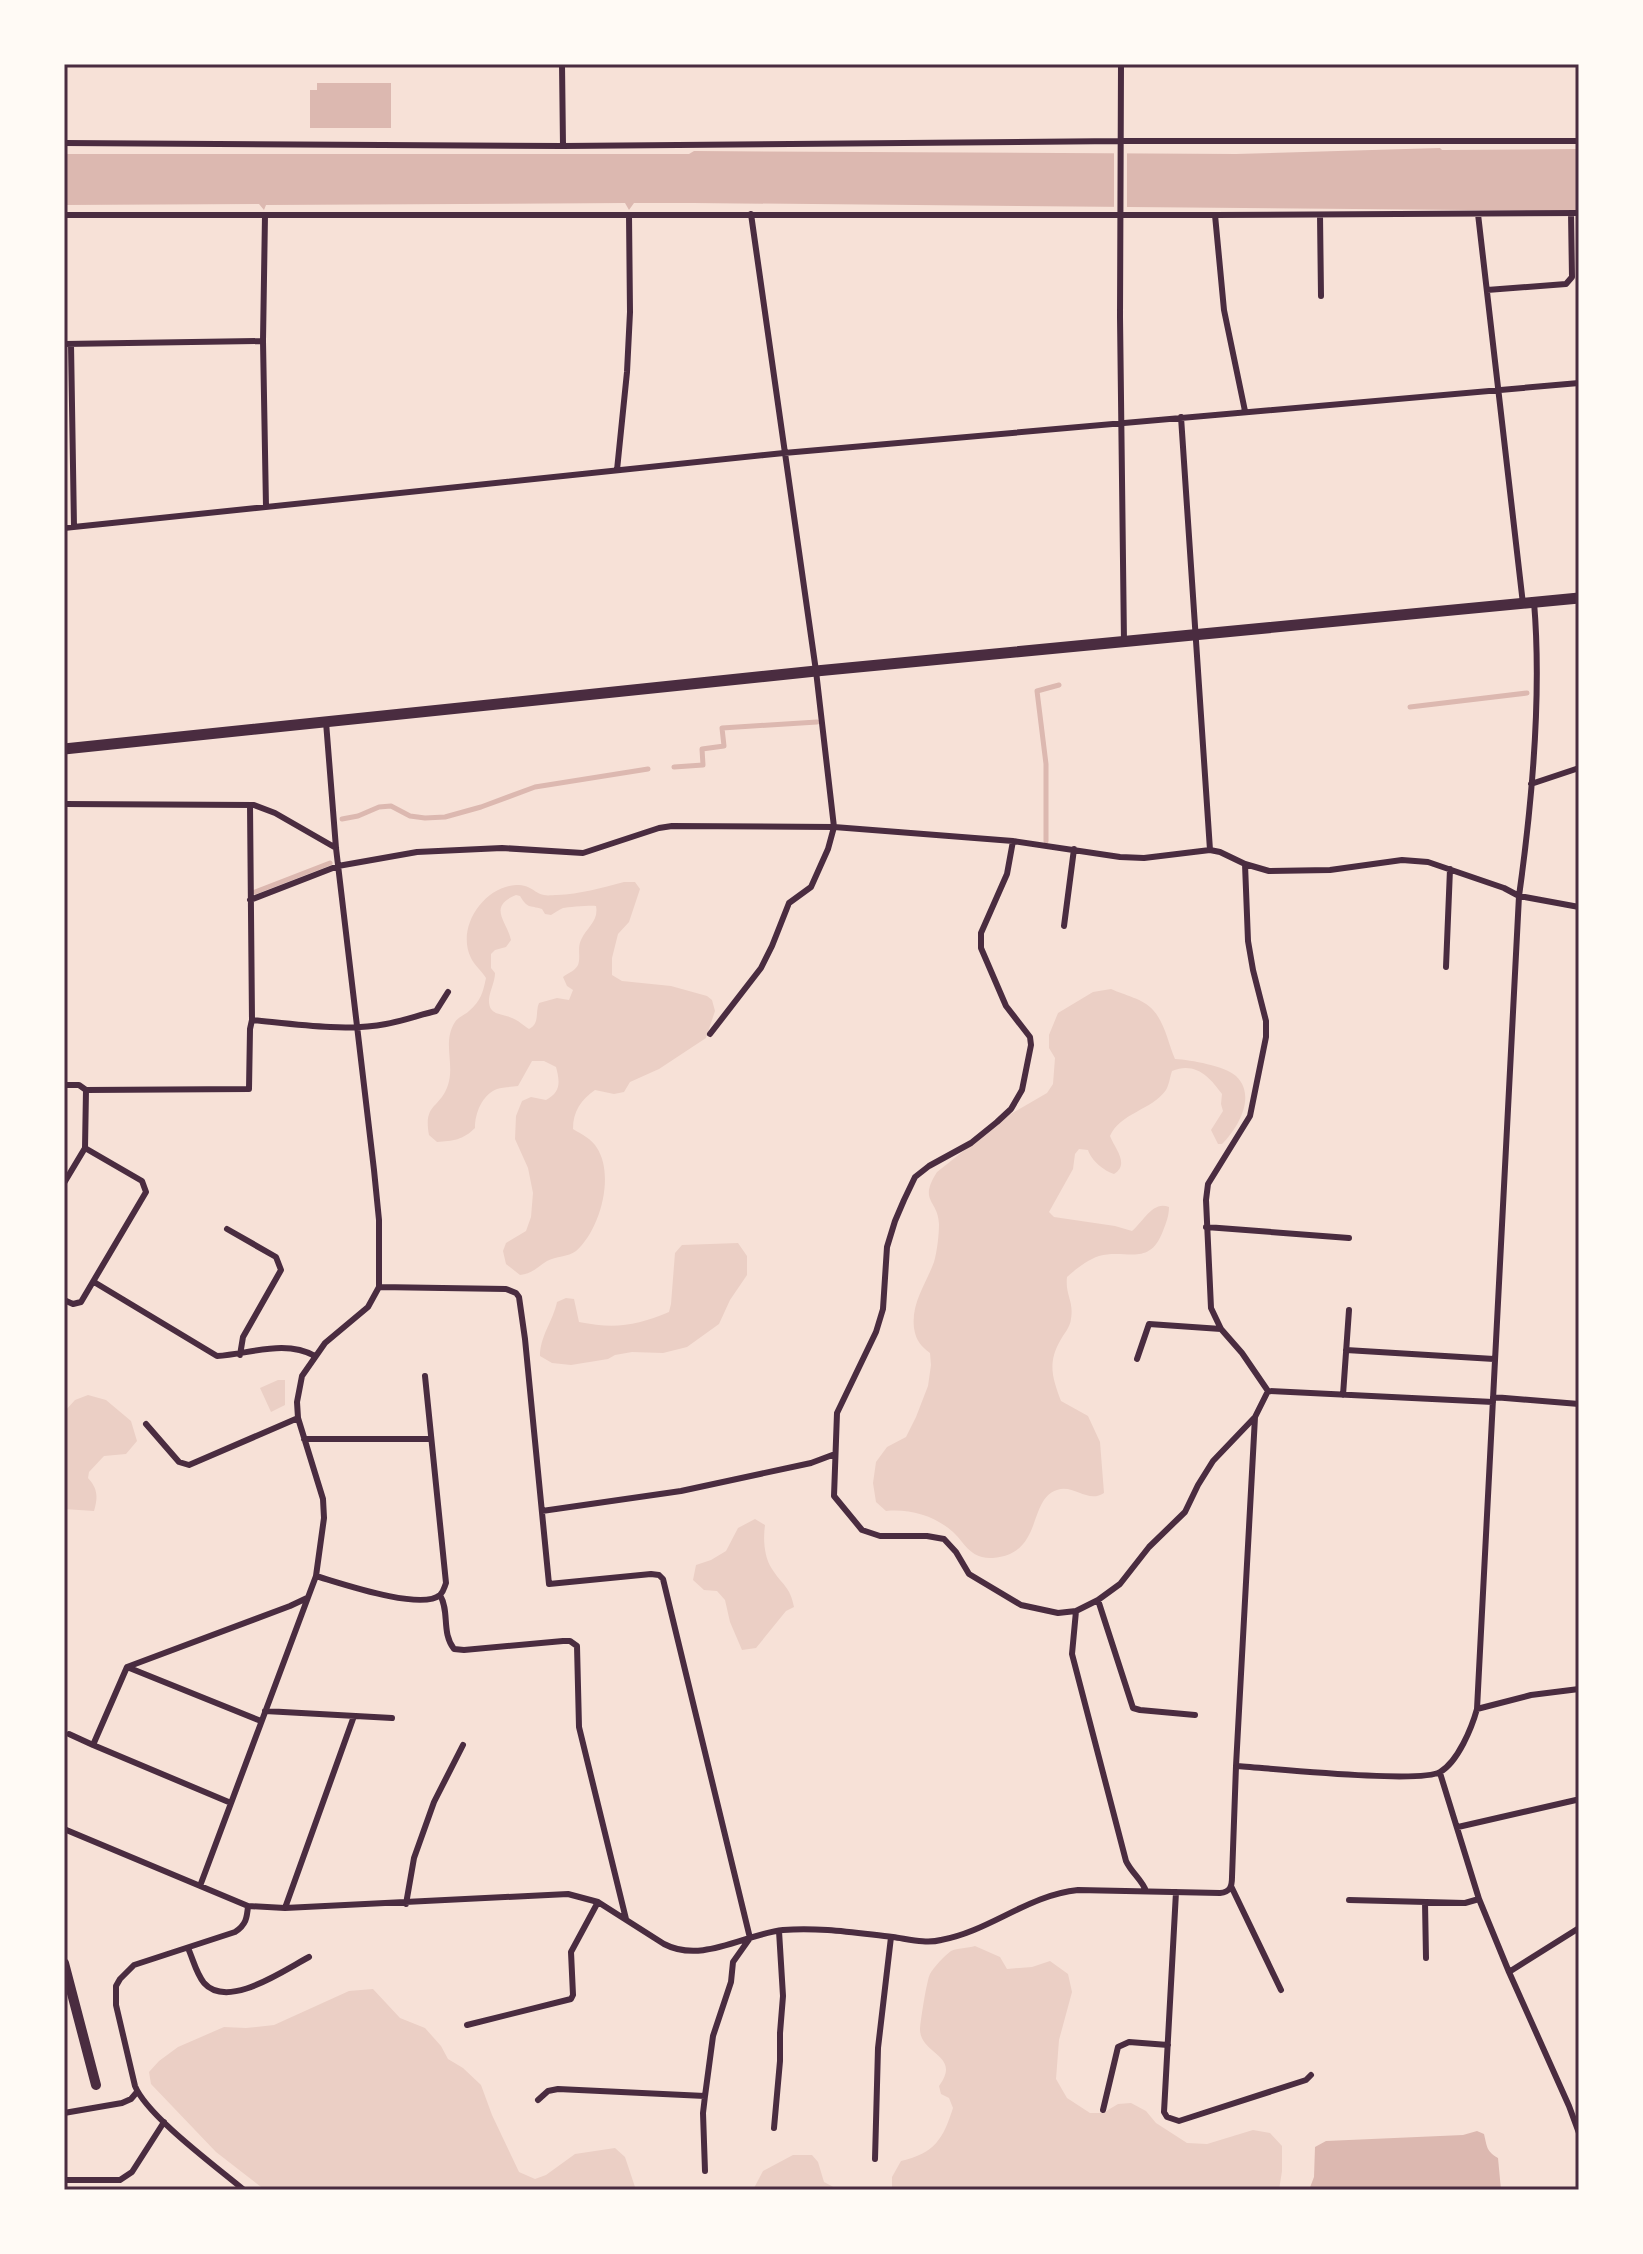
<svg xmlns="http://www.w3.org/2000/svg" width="1643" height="2254" font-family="'IBM Plex Sans',sans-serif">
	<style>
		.green { fill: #ebcfc5; fill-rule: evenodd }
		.water { fill: #dcb8b0 }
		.pier { fill: #f7e1d7 }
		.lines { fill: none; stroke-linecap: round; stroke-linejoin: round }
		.stream { stroke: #dcb8b0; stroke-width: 5 }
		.minor { stroke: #4a2c40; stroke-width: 6 }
		.primary { stroke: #4a2c40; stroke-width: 10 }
		.trunk { stroke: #4a2c40; stroke-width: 11 }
		.neatline { fill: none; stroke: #4a2c40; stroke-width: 3 }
	</style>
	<rect width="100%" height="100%" fill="#f7e1d7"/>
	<path class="green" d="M624 882H635L640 889 629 922 618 934 612 958V975L622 981 671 986 707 996 712 1000 715 1011 706 1038 659 1069 630 1082 624 1092 614 1094 595 1090C581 1100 573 1111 573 1129 581 1134 592 1139 597 1148 615 1176 600 1230 576 1251 568 1257 556 1256 547 1261 537 1267 532 1274 520 1275L506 1264 503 1251 506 1243 526 1231 531 1217 533 1193 528 1168 515 1139 516 1116 522 1101 531 1097 546 1100C561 1092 560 1082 556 1067L544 1061H532L518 1086C512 1087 503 1087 497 1089 482 1095 475 1113 475 1128 463 1140 453 1141 437 1142L429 1135C423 1103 440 1109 448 1085 455 1064 442 1042 455 1022 458 1017 465 1015 469 1011 481 1001 483 992 486 978 482 971 474 965 471 958 456 928 483 887 516 885 533 885 533 893 544 895 548 896 553 895 557 895 580 894 601 888 624 882ZM516 895 520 896C528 909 529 905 542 909L545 914 551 915C555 913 558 910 563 908 568 907 592 905 596 906 599 921 587 927 581 940 577 948 581 957 578 965 575 971 568 973 563 977L567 986 573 990 569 1000 557 998 539 1003C535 1012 540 1024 529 1029 524 1026 518 1020 512 1018 502 1013 488 1016 489 999 490 990 495 982 495 973L491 968V954L495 950 506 947 511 940C507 921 487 907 516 895Z
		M1111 989C1124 995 1144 999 1153 1010 1165 1023 1168 1043 1175 1059 1191 1060 1225 1066 1236 1076 1257 1096 1238 1128 1222 1144H1218L1211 1130 1223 1111 1221 1104 1222 1094C1210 1077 1195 1061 1172 1071 1170 1077 1169 1085 1166 1090 1152 1110 1120 1113 1110 1136 1115 1149 1130 1164 1114 1174 1104 1171 1091 1160 1088 1150L1079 1149 1075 1154 1073 1169 1049 1212 1054 1217 1115 1226 1132 1231C1143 1222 1153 1200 1169 1207 1169 1216 1166 1223 1163 1231 1149 1268 1126 1248 1099 1256 1087 1260 1076 1269 1067 1277 1065 1296 1074 1300 1071 1319 1070 1328 1064 1333 1060 1341 1047 1364 1053 1379 1061 1401L1088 1416 1100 1442 1104 1493C1088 1504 1074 1484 1057 1490 1027 1500 1044 1554 993 1558 980 1559 970 1553 962 1542 945 1519 914 1508 886 1511L876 1502 873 1483 876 1462 887 1447 906 1437 916 1417 928 1386 931 1365 930 1353C921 1346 916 1341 914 1328 911 1303 926 1284 934 1262 937 1252 939 1235 939 1224 938 1199 918 1202 937 1172L1009 1115 1047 1093 1053 1084 1055 1058 1049 1048V1035L1058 1013 1093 992Z
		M738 1243 747 1256V1275L730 1300 719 1324 687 1347 663 1353 632 1352 615 1355 608 1359 571 1365 552 1363 540 1356C540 1336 553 1321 557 1302L566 1298 574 1299 579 1322C614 1329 636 1326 669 1312L671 1304 675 1253 682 1245Z
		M278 1380H285V1405L271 1412 260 1388Z
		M88 1395 106 1400 131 1421 137 1441 126 1454 104 1456 89 1472 88 1478C98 1489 98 1497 94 1511L64 1509V1412L75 1400Z
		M755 1519 765 1525C763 1539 764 1557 772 1569 782 1585 790 1586 794 1607L786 1611 756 1648 742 1650 730 1622 725 1600 717 1591 704 1590 693 1580 696 1565 711 1560 726 1551 738 1528Z
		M975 1946 1000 1957 1007 1969 1032 1967 1050 1961 1068 1974 1072 1992 1059 2040 1056 2079 1067 2098 1090 2113H1103L1118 2104 1131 2103 1146 2111 1156 2123 1187 2143 1207 2144 1253 2130 1270 2133 1282 2146V2171L1279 2190H1016L1013 2188 999 2187 994 2190H892V2177L901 2161C935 2153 943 2139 953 2108L949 2098 941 2094 939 2086C962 2055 921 2055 920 2030 920 2023 927 1979 930 1974 933 1968 945 1955 951 1951 957 1948 968 1948 975 1946Z
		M373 1989 400 2018 425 2028 441 2046 448 2059 463 2068 481 2085 492 2115 519 2172 535 2179 546 2175 575 2154 615 2148 625 2157 636 2190H265L216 2152 151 2084 149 2072 159 2061 178 2047 224 2027 246 2028 274 2025 349 1991Z
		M793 2155H812L818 2162 824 2182 839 2190H753L763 2171Z"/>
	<path class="water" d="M317 83H391V128H310V90H317Z
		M1440 148 1442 150 1579 149V211L693 203H634L629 210 625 203 266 205 264 210 259 204 64 205V154H689L694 151 1236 154Z
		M1477 2131 1484 2134C1487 2146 1486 2151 1498 2158L1501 2190H1309L1314 2177 1315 2147 1326 2141 1463 2135Z"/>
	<path class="pier" d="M1114 150H1127V210H1114Z"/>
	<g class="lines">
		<path class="stream" d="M1410 707 1527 693
			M674 767 703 765 702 749 724 746 722 728 817 722
			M342 819 358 816 379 807 391 806 410 816 425 818 445 817 481 807 535 787 648 769
			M1046 841V764L1037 691 1059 685
			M255 892 330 863"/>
		<path class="minor" d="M562 64 563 146
			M1121 64 1120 317 1124 642
			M64 143 563 146 1121 141H1579
			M1478 214 1523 604
			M64 215H1215L1579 213
			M265 215 263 341 266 507
			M1215 215 1224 310 1245 411
			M1320 215 1321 296
			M1487 290 1566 284 1572 277 1571 213
			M64 344 263 341
			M71 344 74 527
			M1181 417 1210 850
			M617 470 627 372 630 312 629 215
			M64 528 784 453 1579 383
			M1531 784 1579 768
			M64 804 254 805 275 813 336 848
			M1013 841 1007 874 981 933V948L1006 1006 1030 1037 1031 1045 1022 1090 1011 1109 997 1122 971 1143 929 1166 915 1177 904 1200 895 1221 887 1247 883 1309 876 1332 837 1413 834 1496 862 1530 880 1536H927L944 1539 956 1552 969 1574 1021 1605 1058 1613 1076 1611 1098 1600 1120 1584 1149 1547 1185 1512 1198 1485 1213 1461 1255 1417
			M250 900 338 866 417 852 502 848 583 853 659 828 672 826 834 827 1013 841 1120 857 1144 858 1210 850 1220 852 1245 864 1269 871 1330 870 1402 860 1428 862 1504 888 1519 896 1579 907
			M1064 926 1074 849
			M1446 967 1450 869
			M252 1020C293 1024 346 1032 386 1024 403 1021 419 1015 436 1011L448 992
			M710 1034 761 968 772 946 789 903 811 887 828 849 834 827 816 671 751 214
			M64 1085H79L86 1090 249 1089 250 1029 252 1020 250 805
			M64 1183 85 1148 86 1090
			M1206 1227 1349 1238
			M227 1229 276 1257 281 1270 243 1337 240 1355
			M94 1282 217 1356C250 1354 285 1339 315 1356
			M379 1287 506 1289 516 1293 519 1297 525 1339 549 1584 651 1574 659 1575 663 1579 750 1938 733 1962 731 1982 713 2036 705 2096 558 2089 548 2091 538 2100
			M64 1300 73 1304 81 1302 146 1192 142 1181 85 1148
			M1346 1350 1494 1359
			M1137 1359 1149 1324 1221 1329
			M1268 1391 1493 1402
			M1343 1395 1349 1310
			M1493 1397 1579 1404
			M146 1424 179 1462 189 1465 298 1418
			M304 1439H431
			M542 1511 681 1491 811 1463 835 1454
			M316 1576C340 1583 421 1611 440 1595 444 1591 444 1588 446 1583L425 1376
			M440 1595C450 1612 441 1632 454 1649L464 1650 563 1641H570L577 1646 579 1727 626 1919
			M1098 1600 1133 1708 1140 1710 1195 1715
			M1076 1611 1072 1654 1126 1861C1131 1872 1142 1880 1146 1891
			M127 1667 261 1721
			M1477 1709 1531 1695 1579 1689
			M265 1711 392 1718
			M69 1734 93 1745
			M1236 1766C1268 1768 1420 1784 1440 1772 1458 1762 1472 1727 1477 1709L1519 896C1532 803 1542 696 1534 602
			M1440 1773 1479 1899 1509 1972 1569 2106 1579 2133
			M231 1803 93 1745 127 1667 290 1606 307 1598
			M1458 1827 1576 1800
			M64 1829 248 1906 285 1908 568 1894 598 1902 664 1944C702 1964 745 1934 783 1930 820 1927 856 1933 893 1937 908 1939 926 1944 941 1940 990 1931 1028 1895 1078 1890L1220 1893C1230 1892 1232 1887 1232 1877L1236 1766 1255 1417 1268 1391 1242 1353 1221 1329 1211 1308 1206 1200 1208 1184 1250 1116 1266 1037V1021L1253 970 1248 941 1245 864
			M200 1886 316 1576 324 1518 323 1499 298 1418 297 1402 302 1376 325 1343 368 1307 379 1287V1220L374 1170 336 848 326 722
			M1231 1886 1281 1990
			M1176 1892 1164 2112 1167 2117 1179 2121 1306 2080 1311 2075
			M1349 1900 1465 1903 1479 1899
			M1425 1902 1426 1958
			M406 1904 414 1858 434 1802 463 1745
			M285 1908 354 1716
			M188 1948C193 1959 196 1973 204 1983 228 2010 284 1970 309 1957
			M1509 1972 1579 1928
			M467 2025 571 1999 573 1995 571 1952 598 1902
			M705 2096 703 2113 705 2171
			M1103 2110 1118 2047 1129 2042 1168 2045
			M64 2113 122 2103 131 2099 137 2092
			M774 2128 780 2061V2033L783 1996 779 1931
			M875 2159 878 2048 891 1937
			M64 2180H120L132 2172 164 2122
			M244 2190C218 2168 147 2116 135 2086L116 2005V1986L120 1979 134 1965 235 1932C246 1925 247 1918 248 1906"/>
		<path class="primary" d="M64 1963 96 2085"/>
		<path class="trunk" d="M64 749 816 671 1579 598"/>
	</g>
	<rect width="1643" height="2254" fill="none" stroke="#fffaf5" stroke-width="132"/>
	<rect x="66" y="66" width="1511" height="2122" class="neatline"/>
</svg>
